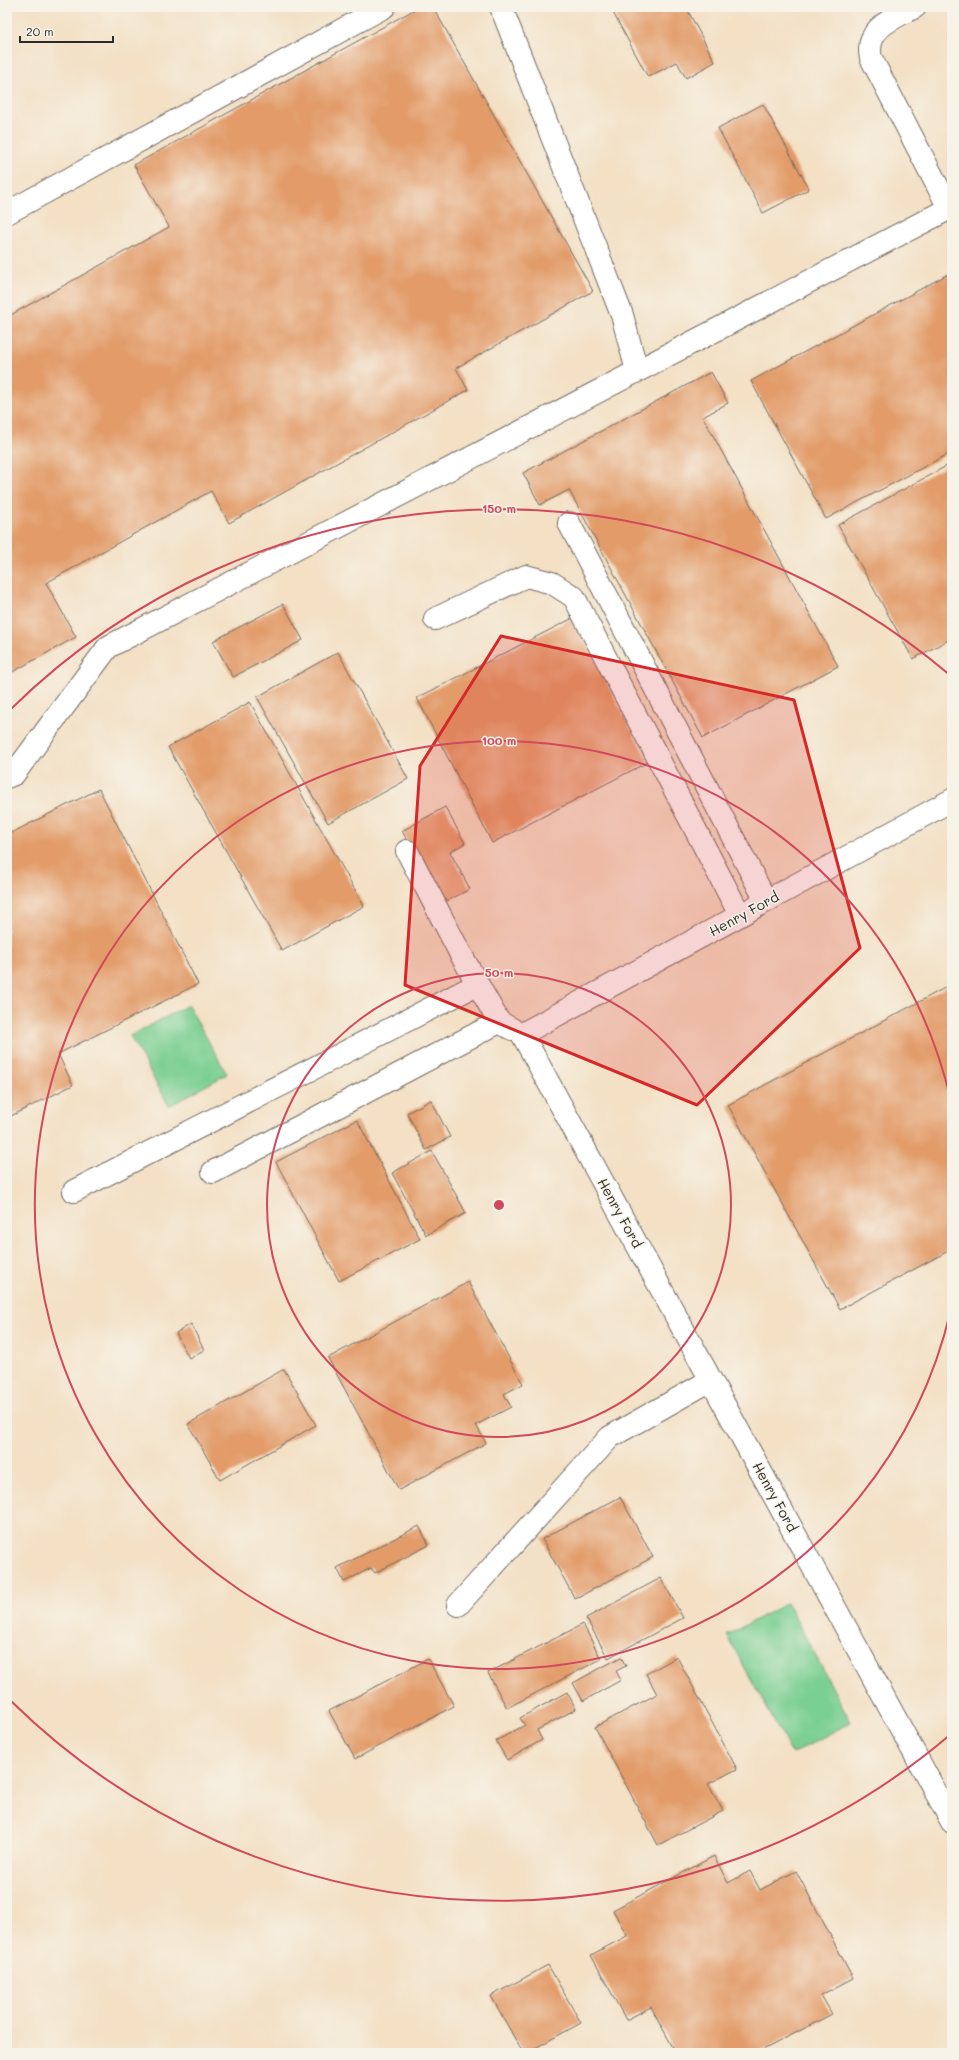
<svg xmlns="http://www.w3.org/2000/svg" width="959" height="2060" font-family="Mali,sans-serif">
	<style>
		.green { fill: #7acf92; stroke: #527d5e }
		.building { fill: #e29b69 }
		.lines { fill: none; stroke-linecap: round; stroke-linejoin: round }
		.minor-casing { stroke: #716a61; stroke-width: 24 }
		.minor { stroke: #fff; stroke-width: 22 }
		.marked { fill: #d62828; fill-opacity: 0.2; stroke: #d62828; stroke-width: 3; stroke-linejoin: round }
		.ring { fill: none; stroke: #d1495b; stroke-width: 2 }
		.labels { text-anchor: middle; stroke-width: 3; stroke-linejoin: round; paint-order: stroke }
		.street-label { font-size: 14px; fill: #2b2b2b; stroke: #f7f3e8 }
		.centre { fill: #d1495b; stroke: #f7f3e8; stroke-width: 2 }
		.ring-label { font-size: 12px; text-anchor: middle; font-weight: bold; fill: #d1495b; stroke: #f7f3e8; stroke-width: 3; stroke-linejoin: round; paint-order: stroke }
	</style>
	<rect width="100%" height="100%" fill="#f7f3e8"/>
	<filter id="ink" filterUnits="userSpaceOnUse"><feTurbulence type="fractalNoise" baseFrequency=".025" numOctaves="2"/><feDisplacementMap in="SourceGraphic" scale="8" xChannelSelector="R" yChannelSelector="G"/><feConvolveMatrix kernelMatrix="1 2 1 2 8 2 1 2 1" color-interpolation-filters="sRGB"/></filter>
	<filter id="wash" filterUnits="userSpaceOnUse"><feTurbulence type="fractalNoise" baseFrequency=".012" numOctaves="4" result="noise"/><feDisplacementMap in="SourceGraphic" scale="16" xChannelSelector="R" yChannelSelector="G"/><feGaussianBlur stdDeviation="0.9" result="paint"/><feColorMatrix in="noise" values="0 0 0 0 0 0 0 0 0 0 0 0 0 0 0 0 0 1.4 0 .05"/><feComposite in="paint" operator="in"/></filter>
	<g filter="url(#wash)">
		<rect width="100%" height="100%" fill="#f3e0c5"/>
		<path class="green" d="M188 1005 227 1074 169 1106 130 1036Z
			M787 1603 851 1722 792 1754 727 1635Z"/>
		<g id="blocks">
			<path class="building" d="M419 7H433L593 291 456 368 468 390 229 523 211 491 46 583 76 637 7 675V317L169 227 134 165Z
				M610 7H686L715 62 686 78 677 62 648 77Z
				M763 104 809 189 763 213 718 128Z
				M952 272V452L826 519 751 381Z
				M711 372 728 403 703 417 838 666 703 738 569 490 540 505 523 473Z
				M952 463V638L913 659 838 525Z
				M283 604 303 640 233 677 213 641Z
				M573 618 648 762 492 843 417 698Z
				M338 652 408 779 328 823 257 697Z
				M250 702 364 906 282 951 168 747Z
				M99 789 198 984 58 1054 73 1085 7 1118V835Z
				M445 807 465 843 450 852 470 889 443 903 402 831Z
				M952 984V1249L840 1309 728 1105Z
				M431 1100 450 1137 426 1150 407 1113Z
				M357 1120 420 1239 339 1281 276 1162Z
				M432 1151 466 1213 426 1235 392 1173Z
				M468 1282 523 1384 504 1394 511 1407 476 1425 486 1443 399 1490 328 1358Z
				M191 1324 204 1350 189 1358 176 1333Z
				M284 1369 316 1425 220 1480 188 1424Z
				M620 1497 653 1557 575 1599 542 1539Z
				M419 1526 429 1545 375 1573 371 1568 344 1582 337 1568Z
				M661 1578 683 1618 608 1658 586 1618Z
				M583 1624 601 1659 507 1708 488 1673Z
				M621 1657 626 1666 616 1671 621 1680 583 1701 573 1683Z
				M677 1657 737 1769 708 1784 723 1811 658 1845 595 1727 657 1694 646 1674Z
				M428 1659 454 1706 355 1759 329 1711Z
				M567 1692 576 1709 537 1730 542 1740 507 1760 496 1741 525 1725 520 1718Z
				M714 1856 728 1883 750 1871 760 1890 796 1871 853 1978 821 1995 832 2014 757 2053H676L651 2007 626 2020 591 1955 627 1936 613 1910Z
				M548 1965 581 2023 526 2053H523L491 1996Z"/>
		</g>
	</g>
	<g filter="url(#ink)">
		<use href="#blocks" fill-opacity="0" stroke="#716a61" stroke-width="1"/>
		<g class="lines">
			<g class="minor-casing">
				<path id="minor" d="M501 7 622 315 637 371
					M915 7C894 18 864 28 871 58L949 208
					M7 213 384 7
					M569 523 766 901
					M435 619 526 576 552 583 574 597 740 915
					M7 777 14 774 108 647 952 207
					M407 851 459 951 499 1022 512 1029
					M522 1034 952 1822
					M522 1034 952 800
					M213 1172 499 1022
					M74 1191 478 984
					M458 1605 610 1437 711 1380"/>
			</g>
			<use href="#minor" class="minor"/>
		</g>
	</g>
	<path class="marked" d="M501 636 794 700 860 948 697 1105 405 985 420 766Z"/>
	<g class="ring">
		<circle cx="499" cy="1205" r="232"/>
		<path d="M951 1309A464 464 0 1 1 951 1101"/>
		<path d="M951 1734A696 696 0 0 1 11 1701M11 709A696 696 0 0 1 951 676"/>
	</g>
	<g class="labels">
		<g class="street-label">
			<text transform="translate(744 914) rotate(-29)" y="5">Henry Ford</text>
			<text transform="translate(620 1213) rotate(61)" y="5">Henry Ford</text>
			<text transform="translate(775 1497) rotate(61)" y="5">Henry Ford</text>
		</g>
	</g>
	<circle cx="499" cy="1205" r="6" class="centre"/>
	<g class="ring-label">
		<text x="499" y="513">150 m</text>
		<text x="499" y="745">100 m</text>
		<text x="499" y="977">50 m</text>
	</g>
	<rect width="959" height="2060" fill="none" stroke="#f7f3e8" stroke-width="24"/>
	<path d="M20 36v6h93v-6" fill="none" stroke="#2b2b2b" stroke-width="2"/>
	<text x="26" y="36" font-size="12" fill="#2b2b2b" stroke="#f7f3e8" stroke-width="3" paint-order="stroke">20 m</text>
</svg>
